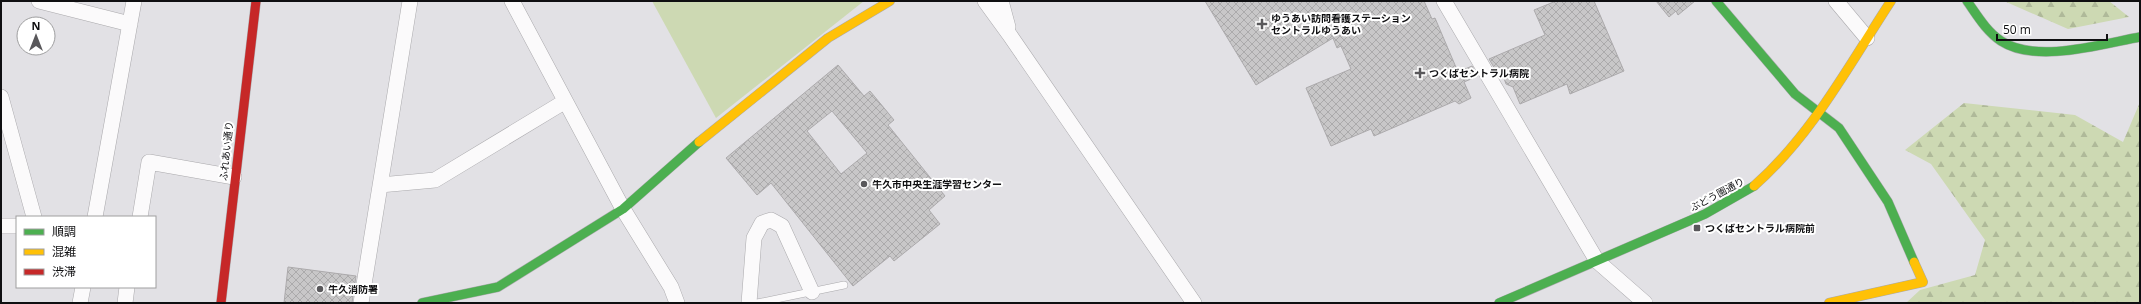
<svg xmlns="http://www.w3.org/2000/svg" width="2141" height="304" font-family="'Open Sans','Noto Sans JP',sans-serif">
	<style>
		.forest { fill: url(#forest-firs) }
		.garden { fill: #cdd9b3 }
		.building { fill: url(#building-cross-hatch); stroke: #acaaac; fill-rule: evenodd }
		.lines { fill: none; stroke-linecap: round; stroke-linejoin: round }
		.lane-casing { stroke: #aaa9ac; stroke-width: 8 }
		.street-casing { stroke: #aaa9ac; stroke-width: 16 }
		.fast-casing { stroke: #aaa9ac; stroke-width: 10 }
		.slow-casing { stroke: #aaa9ac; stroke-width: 10 }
		.jam-casing { stroke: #aaa9ac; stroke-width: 10 }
		.lane { stroke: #fbfafb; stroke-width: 7 }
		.street { stroke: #fbfafb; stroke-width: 15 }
		.fast { stroke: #4caf50; stroke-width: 9 }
		.slow { stroke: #ffc107; stroke-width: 9 }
		.jam { stroke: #c62828; stroke-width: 9 }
		.poi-dot { fill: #59585b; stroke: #fff; stroke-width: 1.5 }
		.labels { text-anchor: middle; stroke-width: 4; stroke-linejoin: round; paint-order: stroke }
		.poi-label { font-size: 10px; font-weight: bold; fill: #0f0f11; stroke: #fff; text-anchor: start }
		.street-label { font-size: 10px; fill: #0f0f11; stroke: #fff }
	</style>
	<defs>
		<pattern id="forest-firs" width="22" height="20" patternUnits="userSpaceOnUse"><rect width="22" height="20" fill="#cdd9b3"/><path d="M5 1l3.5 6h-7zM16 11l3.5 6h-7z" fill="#afb999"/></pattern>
		<pattern id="building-cross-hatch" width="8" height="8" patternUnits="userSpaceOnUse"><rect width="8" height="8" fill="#c8c7c8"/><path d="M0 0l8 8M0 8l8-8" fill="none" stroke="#abaaab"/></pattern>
	</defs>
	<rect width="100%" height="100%" fill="#e2e1e5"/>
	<path class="forest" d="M2004 1H2109L2129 17 2068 29Z
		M2140 102V303H1906L1920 290 1975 275 1985 240 1931 164 1905 150 1964 103 2075 115 2123 142Z"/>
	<path class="garden" d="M652 1H864L716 118Z"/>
	<path class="building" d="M1205 1H1424L1432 19 1435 18 1458 72 1472 66 1478 76 1464 82 1471 98 1459 104 1455 101 1374 136 1371 129 1331 146 1306 88 1351 69 1341 46 1337 48 1333 38 1256 85Z
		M1556 1H1594L1624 71 1570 94 1567 84 1520 104 1513 87 1506 84 1500 67 1495 69 1489 59 1545 35 1534 10Z
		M1656 1H1695L1678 15 1676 11 1669 17Z
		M838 65 864 96 870 91 894 120 888 125 945 196 929 210 940 224 894 261 890 256 853 286 771 183 757 195 726 158ZM832 111 867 153 841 174 807 131Z
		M288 267 356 276 352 303H284Z"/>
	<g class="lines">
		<g class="lane-casing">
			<path id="lane" d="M757 303 844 285"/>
		</g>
		<g class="street-casing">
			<path id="street" d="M39 1 130 24
				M512 1 623 209 671 287 677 303
				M985 1 1009 34 1194 303
				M1001 1 1008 27
				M1444 1 1597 261 1645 303
				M1836 1 1867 38
				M1 97 34 217
				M380 185 435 180 564 102
				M95 217 134 1
				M140 217 149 162 234 177
				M1 226H17
				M80 303 83 287
				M125 303 127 287
				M361 303 410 1
				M749 303 754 238 762 223 771 220 782 226 812 292"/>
		</g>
		<g class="fast-casing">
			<path id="fast" d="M1716 1 1795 94 1839 128 1888 202 1914 262
				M1967 1C1977 15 1986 31 2001 41 2036 64 2102 44 2140 37
				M422 303 498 287 623 209 699 142
				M1499 303 1705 214 1754 186"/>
		</g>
		<g class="slow-casing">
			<path id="slow" d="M699 142 828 38 890 1
				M1754 186C1812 135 1849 65 1891 1
				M1829 303 1923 282 1914 262"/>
		</g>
		<g class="jam-casing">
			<path id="jam" d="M221 303 256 1"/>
		</g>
		<use href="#lane" class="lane"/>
		<use href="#street" class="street"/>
		<use href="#fast" class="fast"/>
		<use href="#slow" class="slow"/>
		<use href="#jam" class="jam"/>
	</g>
	<g class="poi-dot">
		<path d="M1260 18h4v4h4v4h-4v4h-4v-4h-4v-4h4z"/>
		<path d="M1418 67h4v4h4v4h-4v4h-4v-4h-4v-4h4z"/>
		<circle cx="864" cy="184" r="4"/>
		<rect x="1693" y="224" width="8" height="8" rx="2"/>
		<circle cx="320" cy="289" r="4"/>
	</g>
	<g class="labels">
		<g class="poi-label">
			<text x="1271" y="22">ゆうあい訪問看護ステーション<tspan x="1271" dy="12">セントラルゆうあい</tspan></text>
			<text x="1429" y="77">つくばセントラル病院</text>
			<text x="872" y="188">牛久市中央生涯学習センター</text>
			<text x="1705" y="232">つくばセントラル病院前</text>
			<text x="328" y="293">牛久消防署</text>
		</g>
		<g class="street-label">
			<text transform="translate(226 151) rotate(-84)" y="4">ふれあい通り</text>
			<text transform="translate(1717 194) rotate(-28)" y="4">ぶどう園通り</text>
		</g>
	</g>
	<rect width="2141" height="304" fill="none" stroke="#0f0f11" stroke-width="4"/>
	<rect x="16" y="216" width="140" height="72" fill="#ffffff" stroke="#9f9fa0"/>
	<rect x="24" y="229" width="20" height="6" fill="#4caf50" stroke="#9f9fa0"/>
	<text x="52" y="236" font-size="12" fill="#0f0f11">順調</text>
	<rect x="24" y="249" width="20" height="6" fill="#ffc107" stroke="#9f9fa0"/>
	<text x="52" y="256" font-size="12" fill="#0f0f11">混雑</text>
	<rect x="24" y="269" width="20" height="6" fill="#c62828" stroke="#9f9fa0"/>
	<text x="52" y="276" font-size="12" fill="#0f0f11">渋滞</text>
	<g transform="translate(36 36)"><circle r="19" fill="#ffffff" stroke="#9f9fa0"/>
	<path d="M0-3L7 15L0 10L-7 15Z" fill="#59585b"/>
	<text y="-6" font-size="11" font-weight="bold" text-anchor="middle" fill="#0f0f11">N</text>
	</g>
	<path d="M1997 34v6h110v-6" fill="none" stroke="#0f0f11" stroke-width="2"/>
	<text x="2003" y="34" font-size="12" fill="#0f0f11" stroke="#ffffff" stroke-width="3" paint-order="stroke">50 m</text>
</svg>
